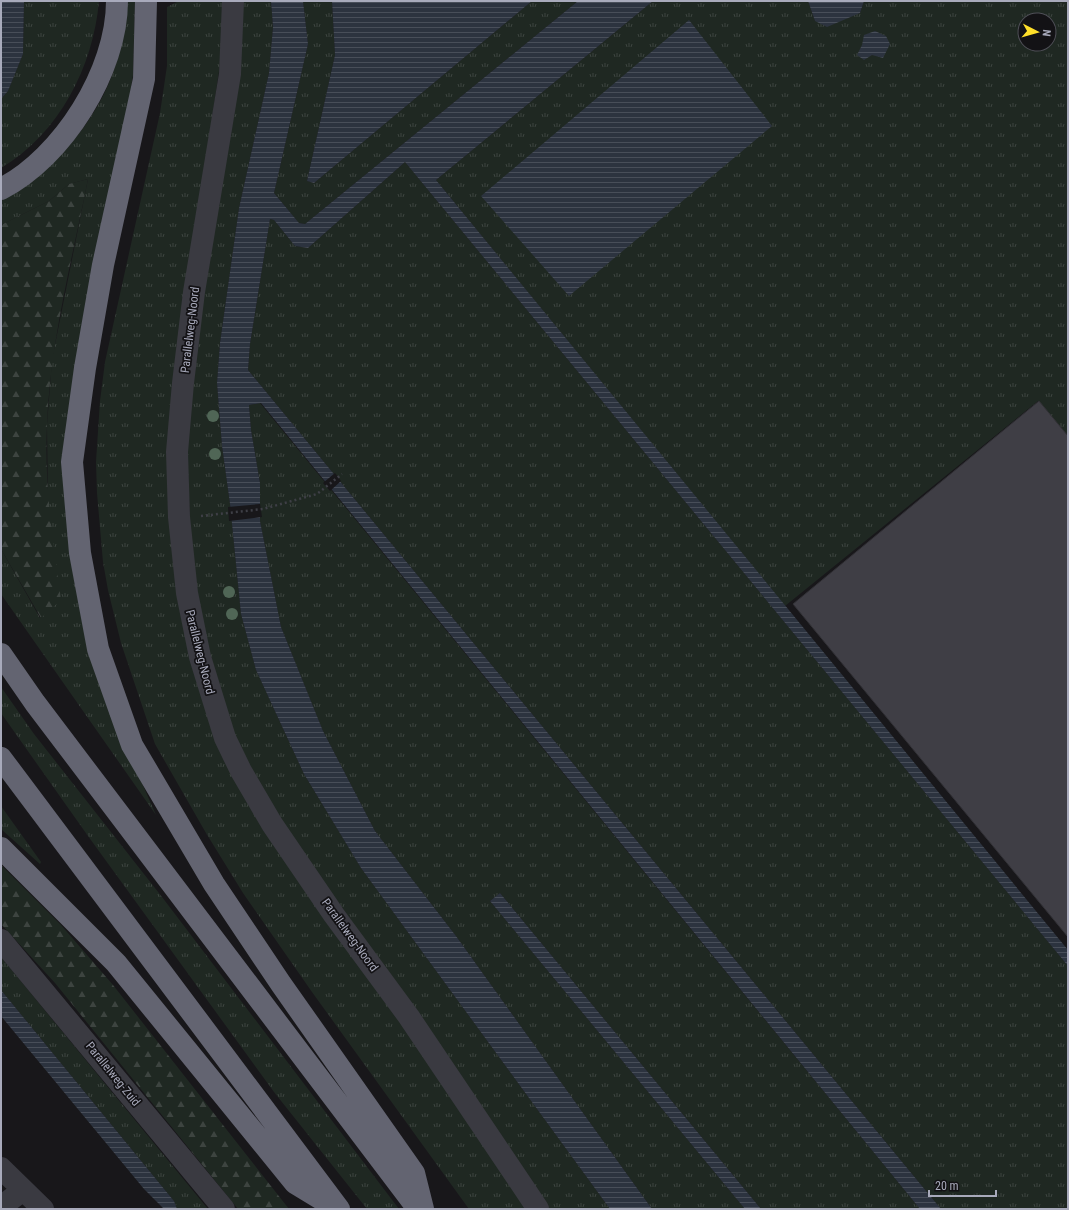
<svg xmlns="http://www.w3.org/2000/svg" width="1069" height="1210" font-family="'Roboto Condensed',sans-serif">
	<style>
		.grass { fill: url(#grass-tufts); fill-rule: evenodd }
		.forest { fill: url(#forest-firs) }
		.water { fill: url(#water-rules) }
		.pier { fill: #18171a }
		.building { fill: #3f3e45; stroke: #323136 }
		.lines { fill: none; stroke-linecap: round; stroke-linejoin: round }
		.path { stroke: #3e3f46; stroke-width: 2.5; stroke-dasharray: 2 3; stroke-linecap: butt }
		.minor { stroke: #3a3a41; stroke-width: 22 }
		.highway { stroke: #636471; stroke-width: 22 }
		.tree { fill: #506656 }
		.labels { text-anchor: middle; stroke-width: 3.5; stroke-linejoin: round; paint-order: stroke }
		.street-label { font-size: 12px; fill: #a8aabb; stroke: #131215 }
	</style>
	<defs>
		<pattern id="grass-tufts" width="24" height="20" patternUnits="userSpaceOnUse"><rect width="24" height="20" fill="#1f2822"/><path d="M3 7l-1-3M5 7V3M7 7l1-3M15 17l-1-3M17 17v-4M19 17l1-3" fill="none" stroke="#3d4440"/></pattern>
		<pattern id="forest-firs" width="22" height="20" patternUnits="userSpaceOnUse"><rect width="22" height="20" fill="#1f2822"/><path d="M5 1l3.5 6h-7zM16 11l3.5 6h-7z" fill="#3d4440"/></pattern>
		<pattern id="water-rules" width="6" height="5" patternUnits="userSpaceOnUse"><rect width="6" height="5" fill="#2c333f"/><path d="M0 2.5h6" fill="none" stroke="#484e59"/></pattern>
	</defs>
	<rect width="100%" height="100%" fill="#18171a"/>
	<path class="grass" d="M24 1H99C93 67 59 134 1 168V99L8 91 23 54Z
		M126 1H135L133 75 125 127 72 531 141 781 156 815 1 594V549L40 618 48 501 47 425 52 360 88 179 69 184 49 201 1 225V200C58 167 105 115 120 49 123 34 124 17 126 1Z
		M179 1H225L224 37 173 383 205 707 401 1023 528 1209H469L312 992 243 893 206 833 155 744 121 643 108 590 103 562 97 493 96 462 100 401 105 362 160 113 167 66V7Z
		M242 1H271L273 27 269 73 239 208 220 343 217 383 222 446 230 504 241 614 256 670 304 774 361 868 610 1209H550L416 1013 279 818 233 735 200 618 191 543 187 451 191 383Z
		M303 1H332L335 55 307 181 314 183 532 1H578L305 224 299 223 274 193 308 44Z
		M653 1H808L815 21 860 13 864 1H1068V436L1038 401 785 606 436 180ZM1025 20H1049V44H1025ZM482 196 642 233 569 295Z
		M405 162 1068 966V1209H941L248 370 250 344 270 219 274 220 295 246 308 248Z
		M260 403 920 1209H761L500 893 490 901 745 1209H652L456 936 375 831 323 731 281 627 260 521V483L251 430 249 405Z
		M1 687 34 734 162 897 399 1209H367L274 1092 88 836 1 713Z
		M1 806 41 862 40 864 1 829Z
		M1 957 208 1209H177L174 1201 1 990Z"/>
	<path class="forest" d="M88 179C72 260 50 342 47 425 44 484 53 542 61 600L41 618 1 549V225L49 201 69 184Z
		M1 865 61 925 113 985 289 1209H238L55 983 1 924Z"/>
	<path class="water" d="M1 1H24L23 54 8 91 1 99Z
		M271 1H303L308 44 274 193 299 223 305 224 578 1H653L436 180 1068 950V966L405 162 308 248 295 246 274 220 270 219 250 344 248 370 941 1209H920L261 403 249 405 251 430 260 483V521L281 627 323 731 375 831 456 936 652 1209H610L361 868 304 774 256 670 241 614 230 504 222 446 217 383 220 343 239 208 269 73 273 27Z
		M332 1H532L314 183 307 181 335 55Z
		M808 1H864L860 13 827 27 815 21Z
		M689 20 772 126 569 296 481 196Z
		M875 31 886 36 890 44 883 58 872 55 864 60 857 55 862 45 864 35Z
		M500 893 761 1209H745L490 901Z
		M1 990 174 1201 177 1209H164L144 1189 1 1016Z"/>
	<path class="pier" d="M335 473 341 481 330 491 323 483Z
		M260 504 262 517 229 521 228 507Z"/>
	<path class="building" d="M1039 401 1068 436V937L793 604Z"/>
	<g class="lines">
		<path class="path" d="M201 516 263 509 317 494 342 474"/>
		<path class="minor" d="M233 1 230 74 194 292 183 383 177 452 179 517 187 593 200 657 225 738 241 771 272 824 334 915 409 1017 538 1209
			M1 940 224 1209
			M1 1168 43 1209
			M1 1207 23 1190"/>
		<path class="highway" d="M146 1 144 79 103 265 85 368 72 462 80 553 98 649 132 745 214 884 281 984 414 1173 423 1209
			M1 189C63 157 117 71 117 1
			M1 654 35 703 418 1209
			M1 758 339 1209
			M1 848 116 963 295 1183 331 1205"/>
	</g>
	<g class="tree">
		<circle cx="213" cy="416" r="6"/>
		<circle cx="215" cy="454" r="6"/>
		<circle cx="229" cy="592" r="6"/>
		<circle cx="232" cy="614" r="6"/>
	</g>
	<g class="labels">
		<g class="street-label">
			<text transform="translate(190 330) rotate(-83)" y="4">Parallelweg-Noord</text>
			<text transform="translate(200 652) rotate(76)" y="4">Parallelweg-Noord</text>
			<text transform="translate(350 935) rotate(54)" y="4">Parallelweg-Noord</text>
			<text transform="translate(113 1074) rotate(51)" y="4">Parallelweg-Zuid</text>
		</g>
	</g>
	<rect width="1069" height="1210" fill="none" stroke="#a8aabb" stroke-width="4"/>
	<g transform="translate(1037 32) rotate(96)"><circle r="19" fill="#131215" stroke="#4f4f57"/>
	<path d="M0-3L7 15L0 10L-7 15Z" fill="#ffdf2a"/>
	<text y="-6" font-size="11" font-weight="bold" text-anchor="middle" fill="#a8aabb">N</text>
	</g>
	<path d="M929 1190v6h67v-6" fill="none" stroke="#a8aabb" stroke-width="2"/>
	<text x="935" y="1190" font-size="12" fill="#a8aabb" stroke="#131215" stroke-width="3" paint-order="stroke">20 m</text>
</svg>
